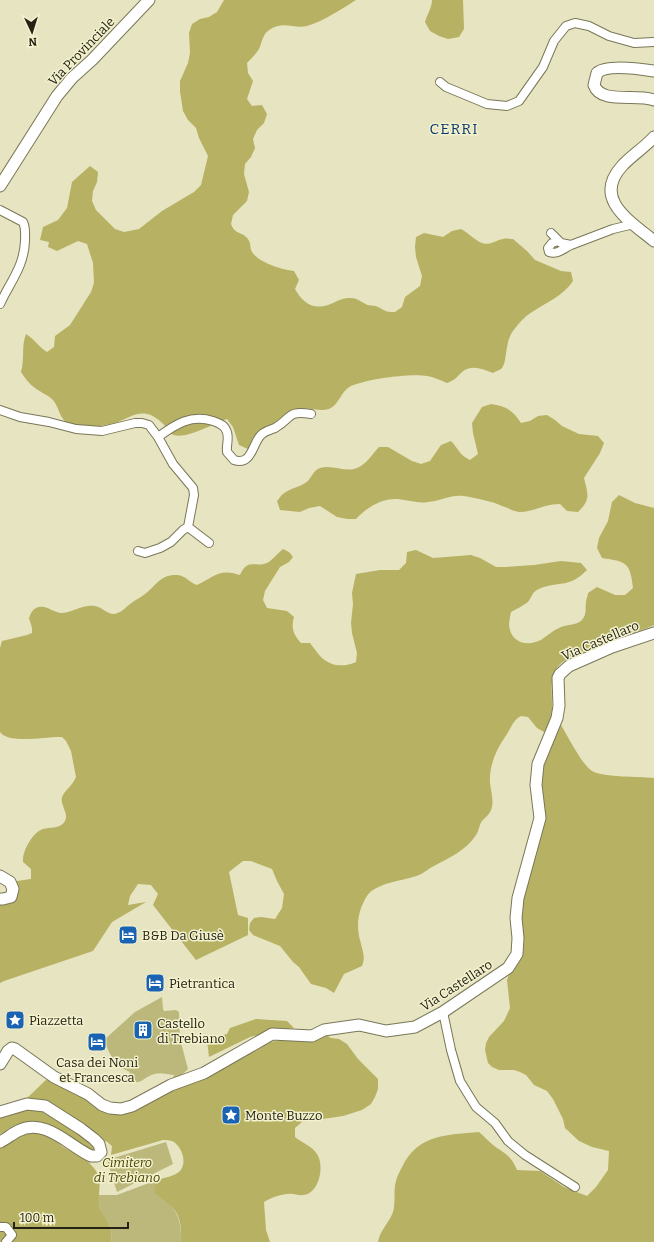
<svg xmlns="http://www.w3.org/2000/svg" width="654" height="1242" font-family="Bitter,serif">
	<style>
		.green { fill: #bcb77a }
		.forest { fill: #b7b163 }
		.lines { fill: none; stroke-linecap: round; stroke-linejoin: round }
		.street-casing { stroke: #797757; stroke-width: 10 }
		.secondary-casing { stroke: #797757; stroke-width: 13 }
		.street { stroke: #fff; stroke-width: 8 }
		.secondary { stroke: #fff; stroke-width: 11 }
		.labels { text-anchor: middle; stroke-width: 3; stroke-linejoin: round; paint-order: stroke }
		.street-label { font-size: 13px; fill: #232215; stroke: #f4f2ce }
		.poi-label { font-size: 13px; fill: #232215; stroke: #f4f2ce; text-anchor: start }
		.park-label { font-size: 13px; font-style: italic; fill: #494404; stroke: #f4f2ce }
		.quarter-label { font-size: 15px; letter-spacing: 1px; fill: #09386b; stroke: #f4f2ce }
	</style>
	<rect width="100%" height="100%" fill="#e7e4c1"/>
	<path class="green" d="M162 997 163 1009 164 1011 176 1010 179 1012 180 1039 188 1069 171 1085 174 1075C167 1074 161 1072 154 1074 140 1079 144 1085 126 1081L130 1072C114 1065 110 1055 104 1040L135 1012Z
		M166 1142 173 1164 117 1192 107 1160Z
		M157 1180 154 1186C172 1207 182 1212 181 1242H110C115 1229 106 1223 101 1211 99 1206 99 1201 98 1195H117Z"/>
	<path class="forest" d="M224 0H356C343 8 322 22 307 26 294 29 283 20 269 30 262 35 262 43 259 49 256 54 251 59 247 63L248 73 253 81 247 99 252 106 262 105 267 114 264 123 257 130 253 139 255 148 251 157 245 164 244 174 249 192 247 201 233 215 231 224C232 227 234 230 237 232 239 233 243 234 245 236 252 241 249 247 252 252 259 263 283 270 294 271L299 280 295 289C301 300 310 309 324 306 334 304 341 297 351 298 358 298 362 303 368 305 371 306 375 305 378 307 386 311 385 312 395 312L402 307 405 297 420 286 422 276 416 257 415 247 416 237 424 233 443 237 452 231 461 229C469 233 474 240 482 243 490 246 496 240 503 239 506 238 510 239 513 239L527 251 535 260 561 271 571 272 573 281C563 296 547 302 532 312 524 317 518 324 513 331 504 343 508 363 501 369 499 370 495 372 493 373 483 369 471 364 462 372 456 378 455 380 447 383 440 380 433 377 427 376 410 373 367 379 351 386 341 391 339 404 331 408 321 413 311 407 301 409 286 412 260 439 248 449L239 445 233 427 227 419C214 423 181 443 170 433 168 431 167 428 165 426 161 421 153 415 147 414 136 412 128 418 118 422 107 426 78 430 67 423 59 417 59 407 53 400 48 395 40 392 35 388 29 384 25 378 21 372 25 358 21 347 26 334 34 339 39 347 47 352L54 347 55 336 70 325 91 292 94 283 93 263 87 244 78 241 57 251 48 247 49 242 40 240 43 227 58 220 67 208 72 182 90 166 98 172 97 182 93 191 92 201 96 210 115 229 124 232 139 229 162 211 194 192 201 185 208 156 199 138 196 128 188 120 183 111 180 91V81L188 63 190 53 189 33 192 24 200 19 209 17 217 12Z
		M432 0H463L464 29 459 37 448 39 439 36 430 31 425 22C427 15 432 7 432 0Z
		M491 404C505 406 513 410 521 423L530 421 538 416 547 415 555 420 562 426 579 434 598 436 604 443 600 453 584 478C588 495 591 499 578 512L567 511 560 504C544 504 534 512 519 512 512 511 509 508 502 506 492 501 475 498 464 496 452 494 440 501 428 502 418 504 409 500 398 499 382 498 367 507 356 519H347L337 517 320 506 309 508 300 512 280 510 277 501C279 499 281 495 283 494 290 488 301 487 308 481 312 476 314 470 320 468 333 464 345 473 357 468 367 464 372 454 379 447H388L412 461 421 464 430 461 441 445 451 441C459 449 459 455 470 460L478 454 473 433 472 423 482 407Z
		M619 495 635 503 654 508V625C643 630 631 633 619 637 615 639 610 642 606 644 592 649 565 655 557 668 544 688 561 716 544 732L537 728 528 717 521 716C512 721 511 729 505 737 496 750 489 766 490 783 491 792 495 804 490 812 488 816 484 818 482 821 479 825 479 831 476 835 466 851 448 858 432 867 428 869 424 873 419 875 405 881 376 882 367 896 358 910 356 925 360 940 362 950 366 956 362 966L344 974 334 993 326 988 311 984 299 967 293 962 280 946 253 935 249 930 250 923 254 918 261 917 275 919 282 908 284 894 277 881 272 869 251 861H243L229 872 238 915 248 918V935L196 960 153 905 158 894 151 885 138 884 130 896 128 905 146 902 112 922 93 951 4 981 0 983V901L17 881 31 879V869L23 862C22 851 33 832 43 829 50 827 61 829 65 821 69 812 60 806 62 797 65 790 73 785 76 777L71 751 66 741 62 737C47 736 10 745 0 732V648L2 641 27 635 32 633V628L29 618C31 613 33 608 39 607 47 605 54 613 62 613 74 612 83 604 95 606 102 607 107 614 114 614 121 613 125 608 130 604 135 600 140 598 145 594 157 585 160 574 178 575 186 576 190 583 197 585 214 577 219 568 240 575 248 557 257 569 269 562 274 558 278 553 283 549L289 552 293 557 289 562 280 567 265 591 263 600 267 608 287 611 294 617C291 628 293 634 301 643H310C314 648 318 654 322 658 332 667 345 667 356 662L357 653 352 633 351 623 353 604 352 593 356 574 380 570H399L406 563 407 552 416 550 433 558 471 555 480 558 496 567H506L534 565 561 561 581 563 587 570C569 588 561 581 541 588 531 592 533 596 528 602 523 606 516 609 511 612 510 618 508 624 510 630 514 644 529 646 541 640 547 636 552 631 559 628 566 624 576 626 582 620 587 614 585 610 586 602 586 599 588 596 588 593L597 587 615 595H625L633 588C630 561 626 562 602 558L597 548 599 538 608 521 612 502Z
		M561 725C567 735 583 766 592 771 605 778 638 776 654 778V1242H378C380 1230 389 1223 393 1212 396 1202 393 1191 396 1181 397 1176 400 1171 402 1167 418 1134 447 1135 479 1132 484 1136 488 1141 493 1145 505 1154 511 1155 517 1170L540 1171 564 1187 587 1196 596 1187 608 1170 609 1151 592 1147 579 1141 565 1128 563 1119 553 1099 547 1091 534 1085 526 1075 520 1072 514 1070H499L492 1067 488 1063 485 1050 486 1043 489 1037 504 1021 510 1008 507 980 514 961 522 920 521 909 527 876 542 765Z
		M256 1019 287 1021 294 1028 269 1032 250 1037 209 1057 207 1040 227 1034 230 1028Z
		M324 1034 331 1038 339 1039 347 1044 358 1059 378 1079V1089L375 1097 371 1104 362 1110 343 1116 302 1122 295 1128V1137C301 1142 313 1147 317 1154 325 1166 319 1194 303 1195 300 1196 296 1194 293 1194 283 1193 273 1197 264 1202L266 1230 270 1242H181C182 1213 176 1209 155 1193L154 1186 157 1180C164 1178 175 1176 180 1171 188 1162 181 1145 172 1141 169 1140 166 1140 163 1140L111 1155 112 1146 106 1141 102 1143 25 1100 48 1078 54 1077 106 1111 112 1114 136 1111 171 1090 264 1044 298 1035Z
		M18 1109 43 1111 94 1143 96 1150 93 1152 32 1123 16 1126 0 1134V1115Z
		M36 1133C42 1134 48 1136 53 1139 57 1141 59 1144 63 1147 76 1154 95 1162 99 1178 101 1188 97 1198 100 1208 105 1221 115 1228 110 1242H0V1146C12 1139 22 1134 36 1133Z"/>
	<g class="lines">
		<g class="street-casing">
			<path id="street" d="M440 82 446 87 487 104 507 106 519 101 543 67 554 41 566 26 575 23 589 26 609 36 634 43 654 42
				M0 210 23 222C26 228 25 234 25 241 24 267 10 282 0 304
				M551 233 561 243 571 245 613 229 634 224
				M559 241 552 243 548 248 549 252C558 255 564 248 571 245
				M0 410 20 417 49 422 76 429 102 431 135 423H142L149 425 158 437 173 464 193 488 194 495 188 527 209 543
				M158 437C176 424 191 414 213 421 219 423 224 425 226 430 230 436 226 445 227 452L234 460C252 466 252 444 261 435 265 431 270 430 275 428 292 418 287 410 311 414
				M138 551 145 553 160 548 171 542 183 530 188 527
				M443 1012 451 1050 460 1081 476 1107 495 1123 508 1141 525 1155 575 1187
				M0 1227H6L12 1235 6 1242"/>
		</g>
		<g class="secondary-casing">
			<path id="secondary" d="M654 71C641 69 606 64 597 73L594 85C601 105 637 93 654 100
				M654 137C644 148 631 156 622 166 592 199 630 221 654 241
				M0 186 57 96 72 78 92 60 149 0
				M0 876 10 882 13 889 11 897 3 899H0
				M0 1064 8 1051 12 1048 15 1049 54 1077 88 1094 102 1105 110 1108 121 1109 132 1106 171 1085 204 1073 272 1034 312 1036 324 1030 359 1025 386 1031 415 1027 443 1012 508 968 517 954 518 938 516 918 518 898 540 818 536 785 538 764 557 718 559 706 558 678 560 674 569 666 612 647 654 633
				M0 1112 27 1104 45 1106 81 1129 94 1139 99 1144 101 1152 97 1156H91C69 1146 45 1117 18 1131 12 1134 6 1139 0 1142"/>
		</g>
		<use href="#street" class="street"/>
		<use href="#secondary" class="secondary"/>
	</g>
	<defs>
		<g id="hotel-square" transform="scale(1)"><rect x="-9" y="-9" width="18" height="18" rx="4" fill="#1a63b3" stroke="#f4f2ce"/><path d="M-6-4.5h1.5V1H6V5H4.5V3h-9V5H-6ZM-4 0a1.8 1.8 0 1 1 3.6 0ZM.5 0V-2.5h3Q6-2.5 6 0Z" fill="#fff"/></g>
		<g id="sight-square" transform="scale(1)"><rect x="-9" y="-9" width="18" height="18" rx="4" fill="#1a63b3" stroke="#f4f2ce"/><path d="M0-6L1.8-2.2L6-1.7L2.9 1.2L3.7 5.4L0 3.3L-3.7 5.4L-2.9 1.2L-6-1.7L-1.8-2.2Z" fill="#fff"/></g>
		<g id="building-square" transform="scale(1)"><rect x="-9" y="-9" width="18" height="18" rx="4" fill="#1a63b3" stroke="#f4f2ce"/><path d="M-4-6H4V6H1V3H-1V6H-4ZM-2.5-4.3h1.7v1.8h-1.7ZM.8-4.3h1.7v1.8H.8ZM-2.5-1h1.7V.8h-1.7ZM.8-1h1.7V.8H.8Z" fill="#fff"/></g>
	</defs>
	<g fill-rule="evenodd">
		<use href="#hotel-square" x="128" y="935"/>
		<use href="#hotel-square" x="155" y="983"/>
		<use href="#sight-square" x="15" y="1020"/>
		<use href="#building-square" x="143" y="1030"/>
		<use href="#hotel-square" x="97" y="1042"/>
		<use href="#sight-square" x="231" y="1115"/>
	</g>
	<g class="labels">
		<g class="street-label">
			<text transform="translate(81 51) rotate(-46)" y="5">Via Provinciale</text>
			<text transform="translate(600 640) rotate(-23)" y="5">Via Castellaro</text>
			<text transform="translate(456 985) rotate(-33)" y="5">Via Castellaro</text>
		</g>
		<g class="poi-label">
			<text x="142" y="940">B&amp;B Da Giusè</text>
			<text x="169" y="988">Pietrantica</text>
			<text x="29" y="1025">Piazzetta</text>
			<text x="157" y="1028">Castello<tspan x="157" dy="15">di Trebiano</tspan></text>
			<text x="97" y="1067" text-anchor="middle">Casa dei Noni<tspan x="97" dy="15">et Francesca</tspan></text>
			<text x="245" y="1120">Monte Buzzo</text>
		</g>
		<g class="park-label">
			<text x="127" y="1167">Cimitero<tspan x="127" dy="15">di Trebiano</tspan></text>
		</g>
		<g class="quarter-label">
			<text x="454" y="134">CERRI</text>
		</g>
	</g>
	<g transform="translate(32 32) rotate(176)" stroke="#f4f2ce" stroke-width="3" paint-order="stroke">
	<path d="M0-3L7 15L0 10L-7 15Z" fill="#232215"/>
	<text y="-6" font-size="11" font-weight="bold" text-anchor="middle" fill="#232215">N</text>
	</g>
	<path d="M14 1222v6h114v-6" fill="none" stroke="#232215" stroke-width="2"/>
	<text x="20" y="1222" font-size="12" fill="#232215" stroke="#f4f2ce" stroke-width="3" paint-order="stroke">100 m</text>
</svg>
